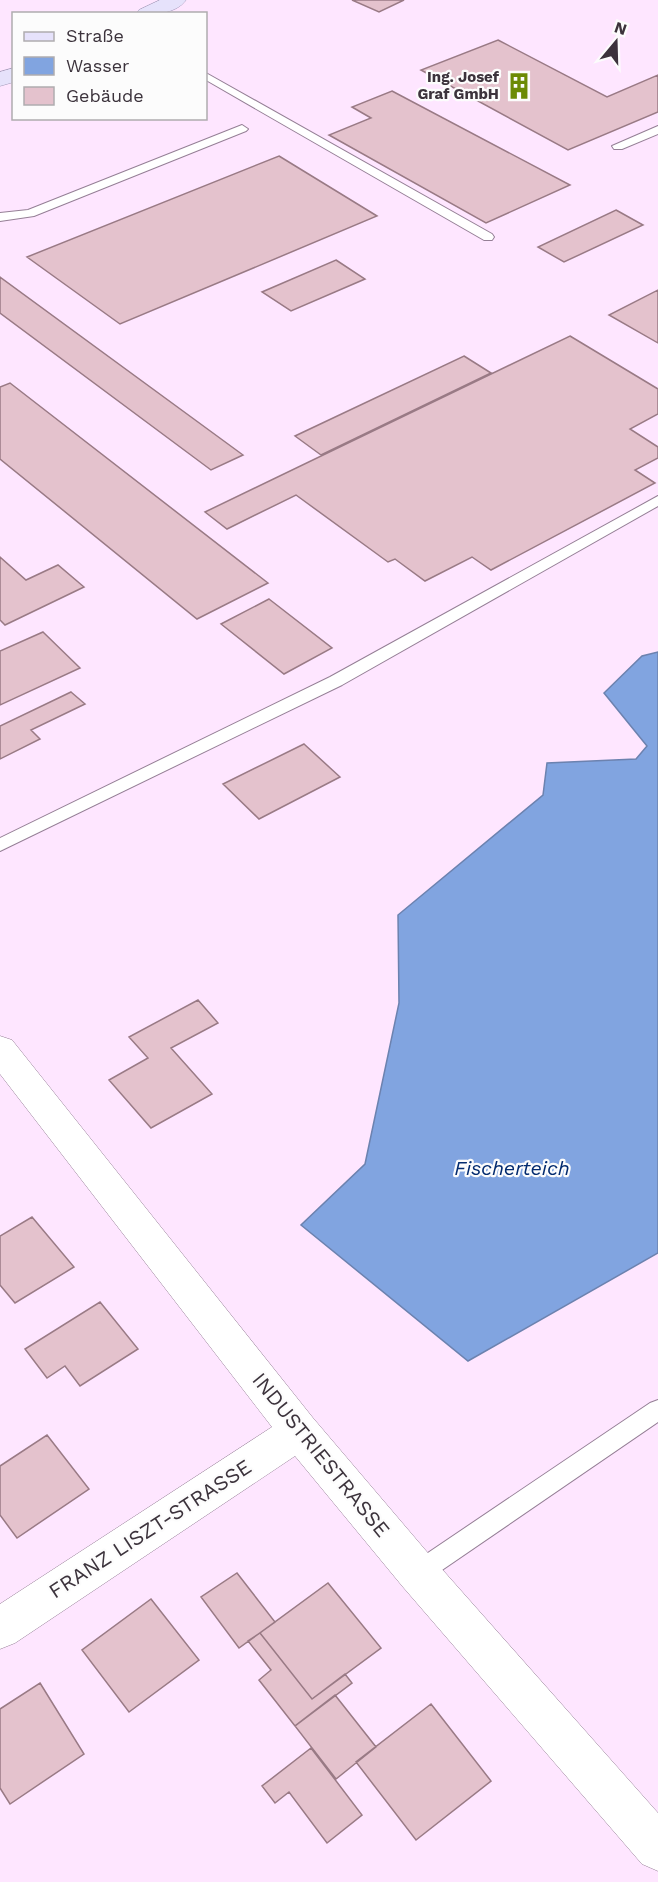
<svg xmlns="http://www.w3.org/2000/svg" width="658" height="1882" font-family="'Work Sans',sans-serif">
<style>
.water{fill:#81a4e0;stroke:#6c82af;stroke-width:1.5}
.building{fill:#e4c2cd;stroke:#997a85;stroke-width:1.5}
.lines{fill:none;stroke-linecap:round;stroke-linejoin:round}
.lane-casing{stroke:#957f96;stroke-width:2}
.street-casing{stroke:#957f96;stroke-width:1}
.primary-casing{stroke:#a098b7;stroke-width:1}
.lane{fill:#fff;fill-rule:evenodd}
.street{fill:#fff;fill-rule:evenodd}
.primary{fill:#e6e2fb;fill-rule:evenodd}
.labels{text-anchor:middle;stroke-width:4.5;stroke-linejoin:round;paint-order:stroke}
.far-poi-label{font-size:15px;font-weight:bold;fill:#3c333c;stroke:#fcfcfc;text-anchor:end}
.water-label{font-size:20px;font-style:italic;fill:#032b6f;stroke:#fcfcfc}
.near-street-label{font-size:21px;fill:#3c333c;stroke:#fcfcfc}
</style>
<rect width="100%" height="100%" fill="#fee6ff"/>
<!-- water -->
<path class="water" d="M 658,652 L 658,1253 L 468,1361 L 301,1225 L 365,1164 L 399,1003 L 398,915 L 543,795 L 547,763 L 636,759 L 647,746 L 604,693 L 642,656 Z"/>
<!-- building -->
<path class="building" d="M 352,0 L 404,0 L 379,12 Z
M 498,40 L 607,97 L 658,75 L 658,112 L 568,150 L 421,70 Z
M 392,91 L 570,185 L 486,223 L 329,135 L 371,118 L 352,107 Z
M 279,156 L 377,216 L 120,324 L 27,257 Z
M 616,210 L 643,225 L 564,262 L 538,247 Z
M 336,260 L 365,279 L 291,311 L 262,292 Z
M 0,277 L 243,455 L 211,470 L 0,313 Z
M 658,290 L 658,343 L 609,315 Z
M 570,336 L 658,389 L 658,414 L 630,429 L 658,447 L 658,458 L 635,470 L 655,483 L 491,570 L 472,557 L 425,581 L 395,559 L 388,562 L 296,495 L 227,529 L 205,512 Z
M 464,356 L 491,373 L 321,455 L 295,436 Z
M 10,383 L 268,583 L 197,619 L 0,459 L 0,387 Z
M 0,557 L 26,580 L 58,565 L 84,587 L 5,625 L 0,620 Z
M 269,599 L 332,648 L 284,674 L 221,624 Z
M 43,632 L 80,668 L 0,705 L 0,651 Z
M 71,692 L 85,704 L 31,730 L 40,739 L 0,759 L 0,726 Z
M 304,744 L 340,777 L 259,819 L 223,784 Z
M 198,1000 L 218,1023 L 171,1048 L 212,1094 L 151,1128 L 109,1080 L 148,1058 L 129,1037 Z
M 32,1217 L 74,1267 L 15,1303 L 0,1285 L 0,1236 Z
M 100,1302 L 138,1349 L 80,1386 L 65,1366 L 47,1378 L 25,1349 Z
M 47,1435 L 89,1489 L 17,1538 L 0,1515 L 0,1466 Z
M 237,1573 L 275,1622 L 239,1648 L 201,1597 Z
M 328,1583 L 381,1648 L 312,1699 L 260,1633 Z
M 151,1599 L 199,1660 L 129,1712 L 82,1650 Z
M 260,1633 L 312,1699 L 345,1674 L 352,1683 L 295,1726 L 259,1680 L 271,1670 L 248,1641 Z
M 40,1683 L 84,1754 L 10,1804 L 0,1788 L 0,1709 Z
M 335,1695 L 376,1747 L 336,1779 L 295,1726 Z
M 431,1704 L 491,1781 L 416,1840 L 356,1762 Z
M 311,1748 L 362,1815 L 327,1843 L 289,1792 L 275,1803 L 262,1786 Z"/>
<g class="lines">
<defs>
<path id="lane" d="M 206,73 L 492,234 L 494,237 L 492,240 L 484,240 L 206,80 Z
M 242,125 L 248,129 L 246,131 L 34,216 L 0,221 L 0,213 L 28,210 Z
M 658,126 L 658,134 L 622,149 L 614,149 L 612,146 Z
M 658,496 L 658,506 L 342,685 L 0,851 L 0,838 L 330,677 Z
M 658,1400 L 658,1422 L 426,1581 L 418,1584 L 410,1581 L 407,1573 L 410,1565 L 650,1403 Z"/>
<path id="street" d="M 0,1036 L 12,1040 L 313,1418 L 433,1559 L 658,1813 L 658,1871 L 642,1864 L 403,1587 L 295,1456 L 15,1643 L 0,1649 L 0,1604 L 272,1427 L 0,1074 Z"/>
<path id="primary" d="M 160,0 L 186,0 C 175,15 153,14 136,14 L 139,10 Z
M 14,68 L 14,82 L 0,86 L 0,72 Z"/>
</defs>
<!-- lane casing -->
<use href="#lane" class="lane-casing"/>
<!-- street casing -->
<use href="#street" class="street-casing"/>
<!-- primary casing -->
<use href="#primary" class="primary-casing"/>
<!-- lane -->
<use href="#lane" class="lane"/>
<!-- street -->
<use href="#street" class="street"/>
<!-- primary -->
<use href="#primary" class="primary"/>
</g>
<!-- icons -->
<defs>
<symbol id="building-bare" viewBox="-9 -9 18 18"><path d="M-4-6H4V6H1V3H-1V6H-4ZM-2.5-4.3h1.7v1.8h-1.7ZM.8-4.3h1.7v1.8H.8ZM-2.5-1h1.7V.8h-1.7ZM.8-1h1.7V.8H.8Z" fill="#6c8a05" stroke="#fcfcfc" stroke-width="2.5" paint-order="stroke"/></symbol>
</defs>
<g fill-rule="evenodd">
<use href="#building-bare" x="500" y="67" width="38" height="38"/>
</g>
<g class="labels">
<!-- far-poi labels -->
<g class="far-poi-label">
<text x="499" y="82">Ing. Josef<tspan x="499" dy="17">Graf GmbH</tspan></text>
</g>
<!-- water labels -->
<g class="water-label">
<text x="512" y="1175">Fischerteich</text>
</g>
<!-- near-street labels -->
<g class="near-street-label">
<text transform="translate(321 1455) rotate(51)" y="7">INDUSTRIESTRASSE</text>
<text transform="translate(150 1529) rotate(-33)" y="7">FRANZ LISZT-STRASSE</text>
</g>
</g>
<!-- legend -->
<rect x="12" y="12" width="195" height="108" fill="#fcfcfc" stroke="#afacaf" stroke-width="1.5"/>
<rect x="24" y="32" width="30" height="9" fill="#e6e2fb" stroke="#afacaf" stroke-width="1.5"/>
<text x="66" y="42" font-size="18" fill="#3c333c">Straße</text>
<rect x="24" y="57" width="30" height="18" fill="#81a4e0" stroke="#afacaf" stroke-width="1.5"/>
<text x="66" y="72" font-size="18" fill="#3c333c">Wasser</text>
<rect x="24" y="87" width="30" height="18" fill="#e4c2cd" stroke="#afacaf" stroke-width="1.5"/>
<text x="66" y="102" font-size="18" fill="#3c333c">Gebäude</text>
<!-- north arrow -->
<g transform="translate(616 42) rotate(19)" stroke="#fcfcfc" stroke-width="4.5" paint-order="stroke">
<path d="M0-4.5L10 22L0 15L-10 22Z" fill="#3c333c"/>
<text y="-9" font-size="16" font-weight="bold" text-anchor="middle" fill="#3c333c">N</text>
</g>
</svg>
